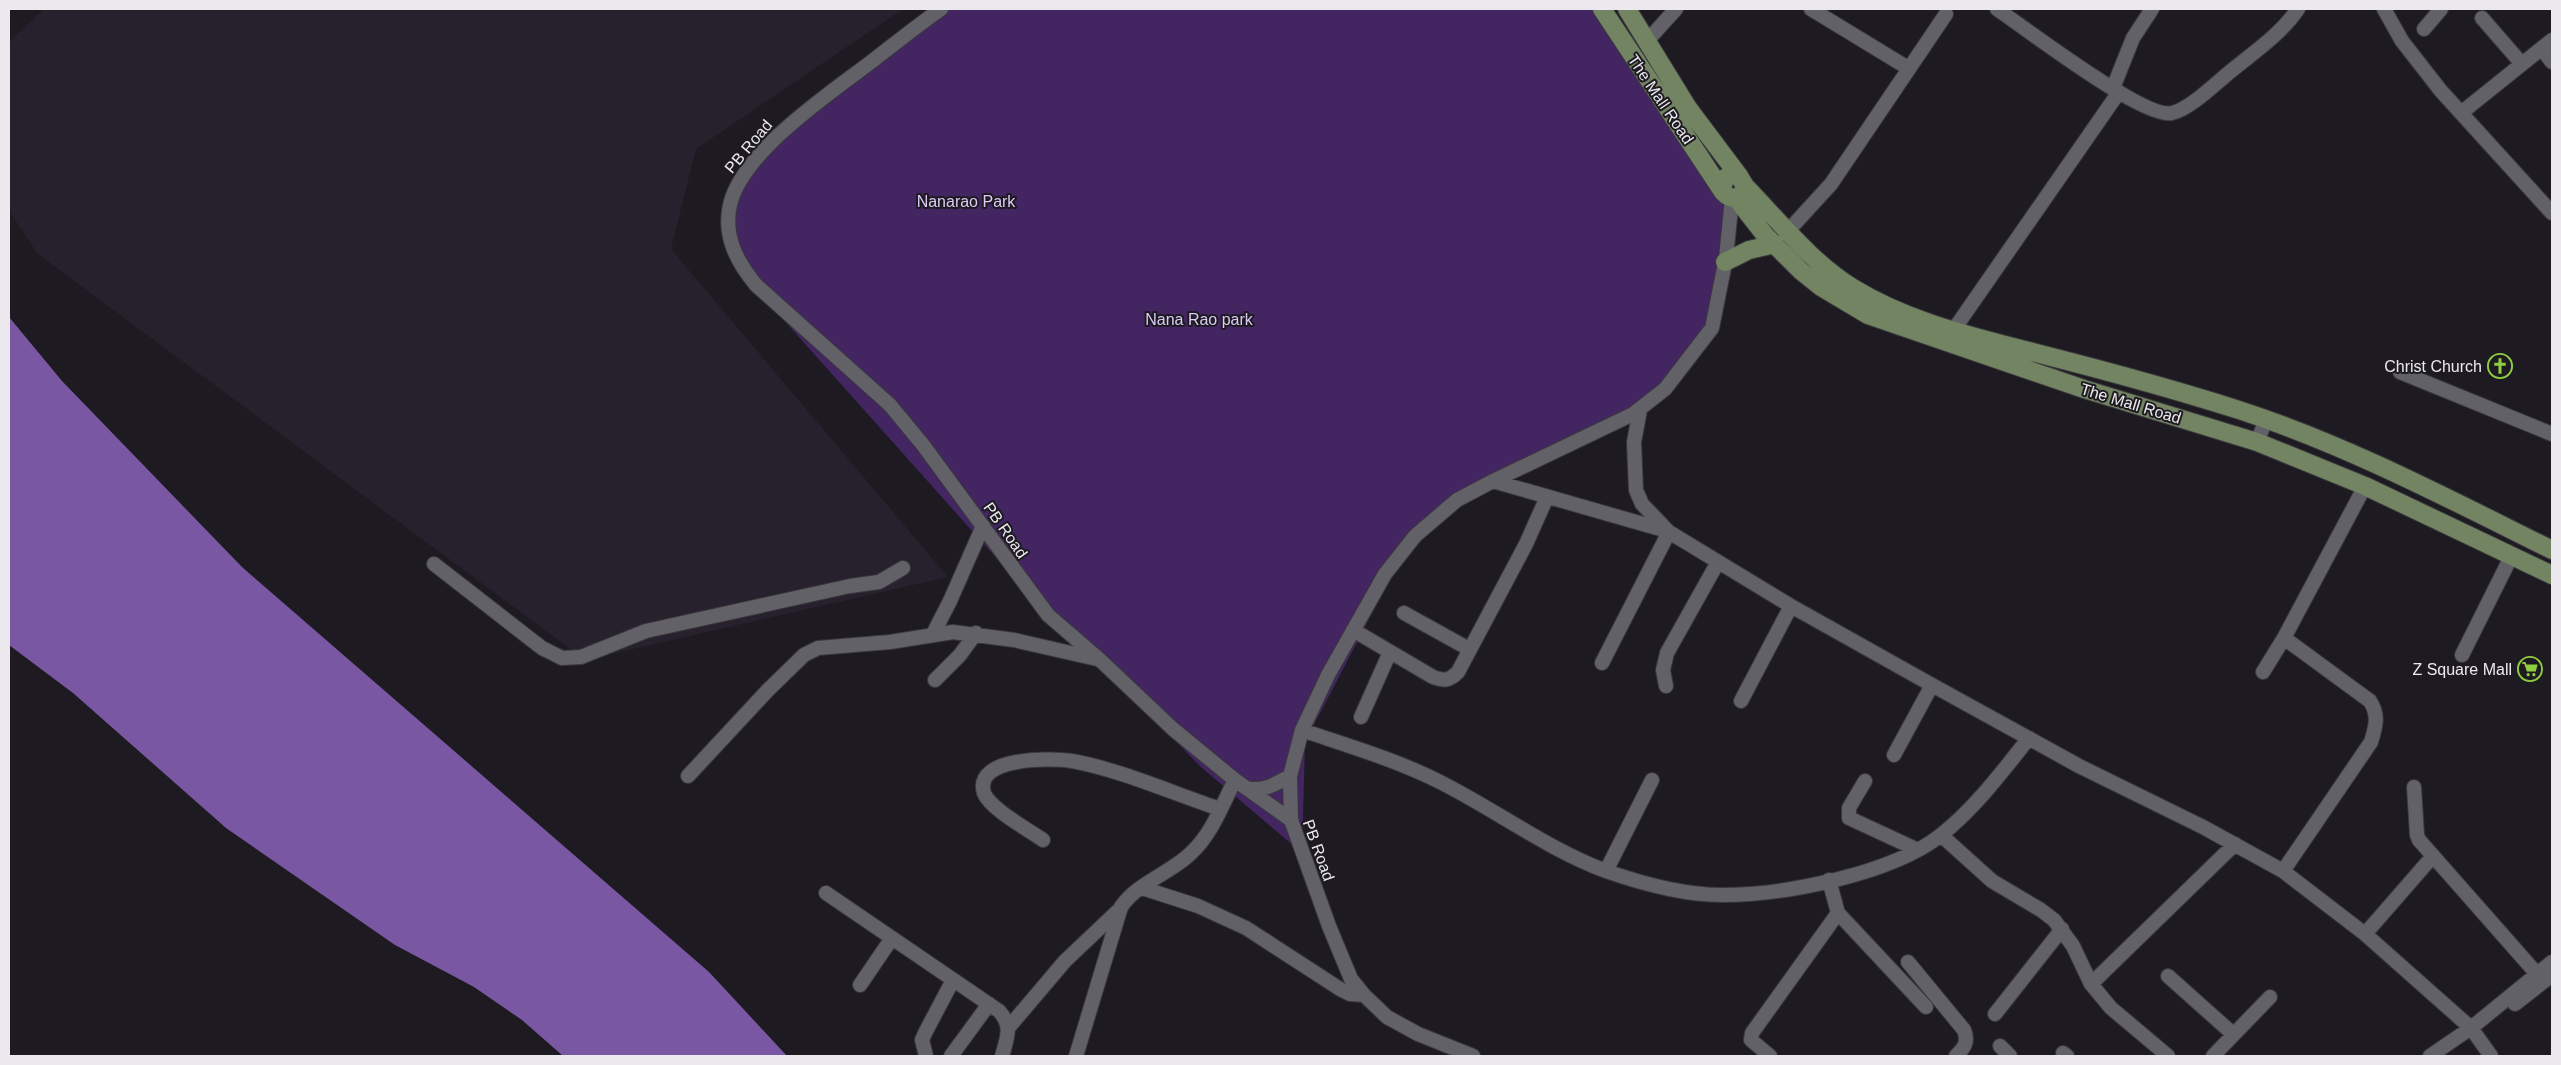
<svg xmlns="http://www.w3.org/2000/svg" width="2561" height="1065" font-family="Arial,sans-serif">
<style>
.built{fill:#26212c}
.green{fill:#432562}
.water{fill:#7a57a2}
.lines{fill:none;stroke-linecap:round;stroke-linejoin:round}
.minor-casing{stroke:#39383c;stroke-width:16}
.major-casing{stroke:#39383c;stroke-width:20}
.minor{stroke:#636168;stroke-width:14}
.major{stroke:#738462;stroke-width:18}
.labels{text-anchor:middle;stroke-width:4;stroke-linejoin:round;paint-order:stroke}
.street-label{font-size:16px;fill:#ebe9ed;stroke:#1d1b21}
.park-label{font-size:16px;fill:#dccaf4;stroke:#1d1b21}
.poi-label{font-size:16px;fill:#ebe9ed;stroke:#1d1b21;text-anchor:end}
</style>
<rect width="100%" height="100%" fill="#1d1b21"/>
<!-- built -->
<path class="built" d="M 44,9 L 903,9 L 696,149 L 671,249 L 948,577 L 585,660 L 38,254 L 9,211 L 9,42 Z"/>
<!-- green -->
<path class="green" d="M 942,9 L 1610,9 L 1726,198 L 1724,263 L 1703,340 L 1659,393 L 1455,501 L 1402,556 L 1305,742 L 1302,853 L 1201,767 L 1016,580 L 738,269 L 728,195 L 812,101 Z"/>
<!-- water -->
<path class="water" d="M 9,317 L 62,381 L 242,567 L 709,972 L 787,1056 L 563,1056 L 522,1020 L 474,987 L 395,945 L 226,828 L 73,693 L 9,645 Z"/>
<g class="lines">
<defs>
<path id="minor" d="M 941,9 C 918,25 897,42 875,59 C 832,92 742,151 730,205 C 723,236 737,262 756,285 L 890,405 L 923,445 L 1048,615 L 1099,659 L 1173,729 L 1235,780 L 1291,820 L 1329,926 L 1351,979 L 1364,995 L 1387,1017 L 1418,1034 L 1473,1056
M 1811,9 L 1908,68
M 1997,9 C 2025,28 2145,120 2172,113 C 2190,109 2216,83 2231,71 C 2254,52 2281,34 2298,9
M 2384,9 L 2402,41 L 2441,91 L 2552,213
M 2482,18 L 2522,64
M 2424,29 L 2441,9
M 1647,41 L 1676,9
M 2542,49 L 2552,62
M 2113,88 L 2133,38 L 2152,9
M 2461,113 L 2552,40
M 1788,231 L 1831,184 L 1946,14
M 1948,338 L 2119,92
M 2400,372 L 2552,434
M 1640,410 L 1634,442 L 1636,490 L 1642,504 L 1669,532 L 1791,606 L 1932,685 L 2079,766 L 2203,827 L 2283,871 L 2365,934 L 2471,1028 L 2491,1056
M 2257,442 L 2266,420
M 1493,481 L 1664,530
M 434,564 L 542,648 L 562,658 L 581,657 L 646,631 L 850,586 L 879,582 L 903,568
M 1404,613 L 1469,649
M 1353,630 L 1433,677 C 1444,681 1449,681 1458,672 L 1526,544 L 1547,497
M 933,634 L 950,601 L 983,526
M 2462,655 L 2512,555
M 1602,663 L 1669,532
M 2263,672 L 2284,638 L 2365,486
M 935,680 L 960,655 L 976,633
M 1666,686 L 1663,670 L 1667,653 L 1718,562
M 1741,701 L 1791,606
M 1361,717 L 1390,652
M 1302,730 C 1348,746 1397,760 1440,782 C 1496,810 1547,849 1606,871 C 1643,884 1683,895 1722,895 C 1784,895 1892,874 1941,835 C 1975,808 2002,772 2029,738
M 1894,755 L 1932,685
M 688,776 L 768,690 L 804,655 L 818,648 L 890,642 L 953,632 L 1014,640 L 1097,659
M 1865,781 L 1849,808 L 1849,818 L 1918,850
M 2414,787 L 2417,835 L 2419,840 L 2537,974
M 1246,788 C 1263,792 1276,784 1290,776
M 1291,820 L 1290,776 L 1302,730 L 1328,675 L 1385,574 L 1415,536 L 1457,500 L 1493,481 L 1633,414 L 1665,389 L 1712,328 L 1726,258 L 1732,198
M 1941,835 L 1992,881 L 2041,910 L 2054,920 L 2073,946 L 2091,984
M 1043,840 C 1029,830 990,809 984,793 C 973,756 1053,758 1072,761 C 1118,769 1175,794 1220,809
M 1606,871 L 1652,780
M 2283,871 L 2371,742 C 2376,726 2379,715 2370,701 L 2284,638
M 1142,888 L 1198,906 L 1246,928 L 1340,989 L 1350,994 L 1364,995
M 826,893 L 999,1011 C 1013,1026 1007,1038 1002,1056
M 1838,913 L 1926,1007
M 2365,934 L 2433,856
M 1908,962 L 1964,1030 C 1969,1042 1964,1048 1956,1056
M 2168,976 L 2233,1034
M 860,985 L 892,938
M 2515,1004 L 2552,975
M 1995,1014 L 2062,929
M 1009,1027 L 1065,961 L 1121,908
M 2000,1046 L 2010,1056
M 2063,1053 L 2067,1056
M 926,1056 L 922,1040 L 925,1033 L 953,980
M 951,1056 L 989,1004
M 1076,1056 L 1121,907 C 1137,883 1171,873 1191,853 C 1212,834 1222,805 1235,780
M 1770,1056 L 1751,1040 L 1752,1033 L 1838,913 L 1829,880
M 2168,1056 L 2111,1008 L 2091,984 L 2235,844
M 2213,1056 L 2270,997
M 2430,1056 L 2471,1028 L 2552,962"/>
<path id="major" d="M 1602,9 L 1723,192 C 1731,201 1743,199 1745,186 L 1739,176 L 1732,175 L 1725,178 L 1722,189
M 1627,9 L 1688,108 L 1739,176
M 1745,186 C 1779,221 1812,263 1853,288 C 1910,323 1976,337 2040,354 C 2107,371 2173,389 2239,410 C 2347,445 2451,500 2552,550
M 1736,198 L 1765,235 L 1801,271 L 1821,287 L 1868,315 L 2084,389 L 2257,442 L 2365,486 L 2552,575
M 1725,262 L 1749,250 L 1775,244"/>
</defs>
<!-- minor casing -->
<use href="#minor" class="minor-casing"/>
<!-- major casing -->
<use href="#major" class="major-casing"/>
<!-- minor -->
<use href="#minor" class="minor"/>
<!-- major -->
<use href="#major" class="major"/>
</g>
<!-- icons -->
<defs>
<symbol id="church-ring" viewBox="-11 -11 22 22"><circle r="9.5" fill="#1d1b21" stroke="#90cd41" stroke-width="1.5"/><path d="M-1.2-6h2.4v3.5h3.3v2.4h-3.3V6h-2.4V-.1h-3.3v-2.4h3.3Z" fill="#90cd41"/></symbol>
<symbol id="supermarket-ring" viewBox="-11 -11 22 22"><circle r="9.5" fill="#1d1b21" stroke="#90cd41" stroke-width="1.5"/><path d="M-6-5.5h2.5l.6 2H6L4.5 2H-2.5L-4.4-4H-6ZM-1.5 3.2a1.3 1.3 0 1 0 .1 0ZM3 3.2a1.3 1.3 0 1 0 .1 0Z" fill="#90cd41"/></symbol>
</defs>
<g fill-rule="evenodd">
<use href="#church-ring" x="2486" y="352" width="28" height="28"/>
<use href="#supermarket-ring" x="2516" y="655" width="28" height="28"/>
</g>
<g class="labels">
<!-- street labels -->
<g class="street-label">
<text transform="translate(1661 99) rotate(56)" y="6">The Mall Road</text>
<text transform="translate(748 146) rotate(-50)" y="6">PB Road</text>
<text transform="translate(2131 403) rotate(17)" y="6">The Mall Road</text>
<text transform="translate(1006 530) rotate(55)" y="6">PB Road</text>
<text transform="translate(1319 850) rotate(70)" y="6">PB Road</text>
</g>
<!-- park labels -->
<g class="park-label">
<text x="966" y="207">Nanarao Park</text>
<text x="1199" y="325">Nana Rao park</text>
</g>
<!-- poi labels -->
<g class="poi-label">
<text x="2482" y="372">Christ Church</text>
<text x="2512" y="675">Z Square Mall</text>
</g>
</g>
<!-- border -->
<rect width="2561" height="1065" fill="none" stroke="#ebe9ed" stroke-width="20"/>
</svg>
